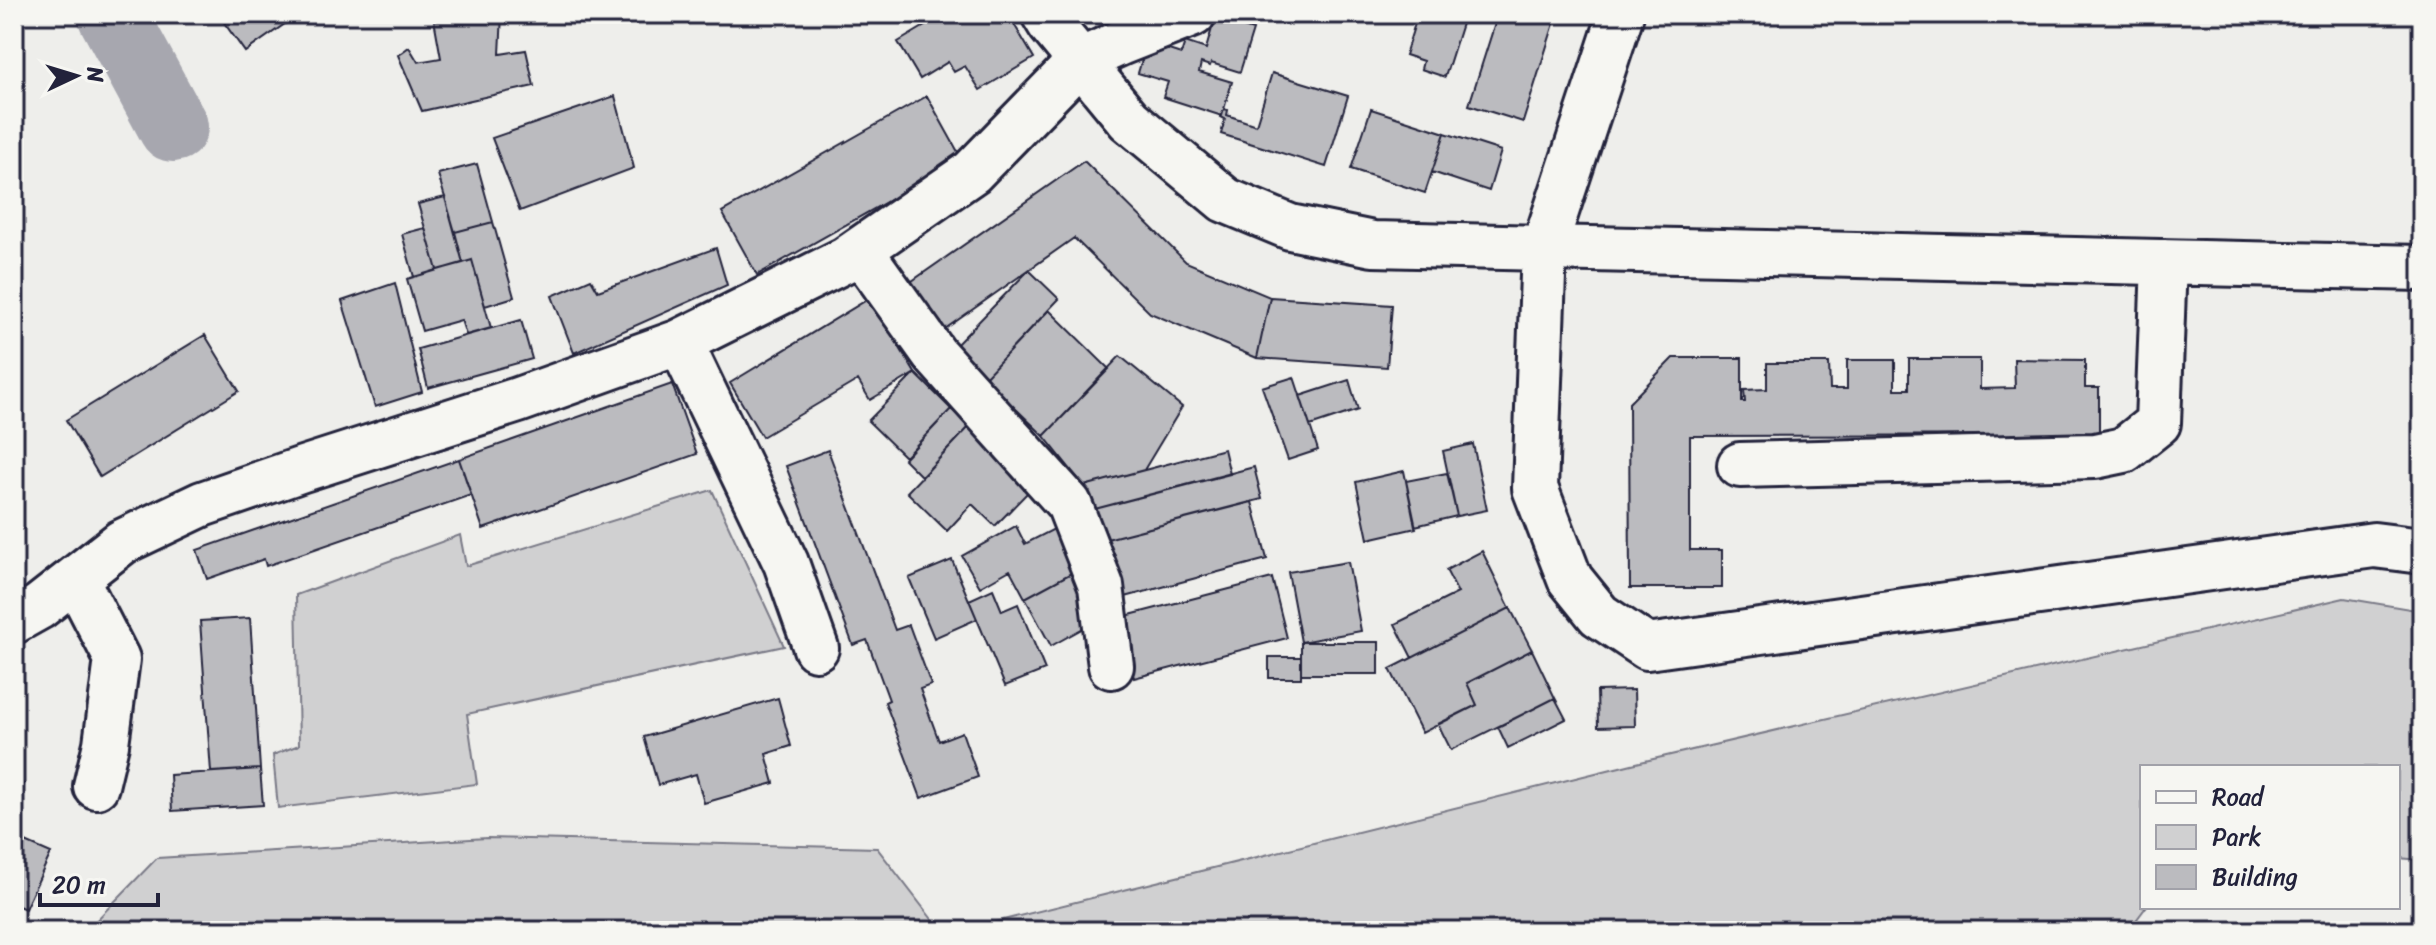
<svg xmlns="http://www.w3.org/2000/svg" width="2436" height="945" font-family="Sriracha,sans-serif">
<style>
.green{fill:#d0d0d1;stroke:#797986;stroke-width:2}
.lines{fill:none;stroke-linecap:round;stroke-linejoin:round}
.river{stroke:#a7a7af;stroke-width:70}
.building{fill:#bbbbbf;stroke:#22223b;stroke-width:2}
.minor-casing{stroke:#22223b;stroke-width:50}
.minor{stroke:#f6f6f2;stroke-width:44}
</style>
<rect width="100%" height="100%" fill="#eeeeeb"/>
<filter id="ink" filterUnits="userSpaceOnUse"><feTurbulence type="fractalNoise" baseFrequency=".0125" numOctaves="2"/><feDisplacementMap in="SourceGraphic" scale="16" xChannelSelector="R" yChannelSelector="G"/><feConvolveMatrix kernelMatrix="1 2 1 2 8 2 1 2 1" color-interpolation-filters="sRGB"/></filter>
<g filter="url(#ink)">
<!-- green -->
<path class="green" d="M 712,490 L 784,646 L 467,714 L 477,784 L 278,808 L 273,755 L 299,745 L 296,595 L 460,535 L 466,566 Z
M 2344,598 L 2422,611 L 2422,860 L 2398,858 L 2398,767 L 2142,767 L 2142,907 L 2146,907 L 2128,931 L 959,931 L 1632,764 Z
M 487,838 L 877,848 L 941,931 L 86,931 L 157,858 Z"/>
<g class="lines">
<!-- river -->
<path class="river" d="M 112,14 L 173,127"/>
</g>
<!-- building -->
<path class="building" d="M 218,14 L 299,14 L 245,52 Z
M 433,14 L 502,14 L 500,54 L 526,50 L 534,86 L 422,111 L 398,55 L 409,47 L 418,62 L 441,58 Z
M 945,14 L 1008,14 L 1034,58 L 980,90 L 965,66 L 954,72 L 948,62 L 920,79 L 898,42 Z
M 1418,14 L 1465,14 L 1445,77 L 1421,69 L 1423,61 L 1405,55 Z
M 1498,14 L 1557,14 L 1523,122 L 1469,105 Z
M 1215,18 L 1253,30 L 1240,72 L 1211,63 L 1210,66 L 1201,63 L 1199,72 L 1232,82 L 1222,116 L 1163,97 L 1168,82 L 1138,73 L 1147,43 L 1181,54 L 1185,42 L 1206,49 Z
M 1272,73 L 1348,96 L 1326,167 L 1221,134 L 1225,119 L 1221,117 L 1224,109 L 1228,110 L 1227,115 L 1256,125 Z
M 615,96 L 634,168 L 520,211 L 492,138 Z
M 927,96 L 962,159 L 757,275 L 722,212 Z
M 1371,109 L 1445,133 L 1425,193 L 1351,169 Z
M 1445,133 L 1501,151 L 1489,191 L 1432,172 Z
M 1084,161 L 1186,262 L 1270,297 L 1257,358 L 1150,313 L 1074,238 L 935,336 L 902,288 Z
M 477,164 L 493,222 L 455,232 L 438,174 Z
M 445,197 L 463,263 L 437,270 L 418,204 Z
M 493,222 L 514,297 L 485,306 L 472,260 L 463,263 L 455,232 Z
M 425,228 L 437,270 L 414,277 L 402,234 Z
M 716,248 L 727,285 L 574,353 L 552,296 L 591,279 L 598,291 Z
M 472,260 L 491,328 L 466,335 L 461,320 L 422,331 L 407,279 Z
M 1029,270 L 1059,299 L 984,378 L 953,348 Z
M 395,283 L 422,392 L 375,407 L 342,301 Z
M 1270,297 L 1392,305 L 1387,367 L 1257,358 Z
M 870,298 L 915,373 L 870,400 L 858,380 L 762,437 L 730,383 Z
M 1049,310 L 1109,369 L 1044,436 L 984,378 Z
M 521,320 L 532,359 L 428,388 L 418,349 Z
M 205,335 L 239,391 L 100,477 L 66,420 Z
M 1120,356 L 1182,407 L 1144,470 L 1084,486 L 1044,436 Z
M 1673,358 L 1742,358 L 1742,402 L 1745,402 L 1744,390 L 1767,389 L 1767,363 L 1829,363 L 1830,389 L 1847,389 L 1847,360 L 1895,360 L 1895,389 L 1909,389 L 1909,359 L 1980,359 L 1980,389 L 2015,388 L 2014,359 L 2085,360 L 2085,388 L 2099,388 L 2099,435 L 1690,436 L 1690,550 L 1722,550 L 1722,588 L 1630,588 L 1629,403 Z
M 915,373 L 951,409 L 905,457 L 868,421 Z
M 1294,377 L 1318,450 L 1288,460 L 1262,387 Z
M 1349,380 L 1358,410 L 1310,426 L 1300,396 Z
M 672,384 L 697,454 L 483,529 L 459,459 Z
M 951,409 L 970,426 L 922,477 L 904,459 Z
M 970,426 L 1033,487 L 995,526 L 972,504 L 947,531 L 907,492 Z
M 1473,444 L 1487,510 L 1457,516 L 1443,451 Z
M 1224,449 L 1230,474 L 1091,510 L 1084,486 Z
M 828,450 L 895,630 L 909,625 L 931,685 L 920,689 L 939,741 L 962,732 L 978,777 L 921,798 L 885,702 L 889,700 L 867,640 L 853,645 L 786,466 Z
M 459,459 L 471,495 L 266,566 L 264,559 L 207,579 L 197,550 Z
M 1254,467 L 1262,499 L 1099,541 L 1091,510 Z
M 1404,471 L 1416,528 L 1368,539 L 1356,482 Z
M 1447,473 L 1457,516 L 1415,526 L 1406,481 Z
M 1252,502 L 1267,559 L 1114,600 L 1099,541 Z
M 1016,526 L 1025,544 L 1054,529 L 1077,570 L 1025,598 L 1010,570 L 980,587 L 962,556 Z
M 1482,551 L 1510,608 L 1412,658 L 1395,624 L 1458,593 L 1446,570 Z
M 952,560 L 977,619 L 934,638 L 909,578 Z
M 1348,562 L 1361,631 L 1301,642 L 1288,572 Z
M 1077,570 L 1103,617 L 1051,646 L 1025,598 Z
M 1272,578 L 1287,638 L 1134,678 L 1118,618 Z
M 993,589 L 1002,611 L 1018,604 L 1045,670 L 1005,686 L 969,600 Z
M 1510,608 L 1532,650 L 1467,683 L 1477,705 L 1422,733 L 1390,669 Z
M 250,618 L 260,769 L 211,772 L 200,621 Z
M 1301,642 L 1379,642 L 1379,674 L 1301,674 Z
M 1532,650 L 1555,698 L 1451,750 L 1438,724 L 1477,705 L 1467,683 Z
M 1269,657 L 1301,657 L 1301,678 L 1269,678 Z
M 1634,690 L 1635,726 L 1598,727 L 1597,691 Z
M 778,698 L 791,746 L 766,754 L 774,783 L 704,803 L 696,774 L 658,785 L 644,737 Z
M 1555,698 L 1566,719 L 1508,748 L 1498,727 Z
M 260,769 L 263,805 L 172,811 L 170,775 Z
M 14,780 L 24,784 L 14,812 Z
M 14,837 L 51,853 L 25,909 L 14,904 Z"/>
<g class="lines">
<defs>
<path id="minor" d="M 1044,14 L 1050,24 L 1129,120 L 1225,200 L 1290,227 L 1373,244 L 2422,268
M 1621,14 L 1544,248 L 1535,488 L 1570,579 L 1599,615 L 1647,647 L 2374,545 L 2422,551
M 860,250 L 935,355 L 1069,504 L 1101,586 L 1111,666
M 680,342 L 786,563 L 816,648
M 1740,465 L 2095,456 L 2124,450 L 2158,423 L 2164,262
M 76,579 L 117,659 L 106,744 L 96,786
M 14,621 L 39,607 L 122,542 L 202,504 L 303,469 L 518,400 L 680,342 L 845,260 L 972,172 L 1080,61 L 1122,42 L 1193,14"/>
</defs>
<!-- minor casing -->
<use href="#minor" class="minor-casing"/>
<!-- minor -->
<use href="#minor" class="minor"/>
</g>
</g>
<!-- margin -->
<rect width="2436" height="945" fill="none" stroke="#f6f6f2" stroke-width="48"/>
<rect x="24" y="24" width="2388" height="897" fill="none" stroke="#22223b" stroke-width="3" filter="url(#ink)"/>
<!-- legend -->
<rect x="2140" y="765" width="260" height="144" fill="#f6f6f2" stroke="#a1a1a9" stroke-width="2"/>
<rect x="2156" y="791" width="40" height="12" fill="#f6f6f2" stroke="#a1a1a9" stroke-width="2"/>
<text x="2212" y="805" font-size="24" fill="#22223b">Road</text>
<rect x="2156" y="825" width="40" height="24" fill="#d0d0d1" stroke="#a1a1a9" stroke-width="2"/>
<text x="2212" y="845" font-size="24" fill="#22223b">Park</text>
<rect x="2156" y="865" width="40" height="24" fill="#bbbbbf" stroke="#a1a1a9" stroke-width="2"/>
<text x="2212" y="885" font-size="24" fill="#22223b">Building</text>
<!-- north arrow -->
<g transform="translate(76 76) rotate(86)" stroke="#f6f6f2" stroke-width="6" paint-order="stroke">
<path d="M0-6L14 30L0 20L-14 30Z" fill="#22223b"/>
<text y="-12" font-size="22" font-weight="bold" text-anchor="middle" fill="#22223b">N</text>
</g>
<!-- scale -->
<path d="M40 893v12h118v-12" fill="none" stroke="#22223b" stroke-width="4"/>
<text x="52" y="893" font-size="24" fill="#22223b" stroke="#f6f6f2" stroke-width="6" paint-order="stroke">20 m</text>
</svg>
